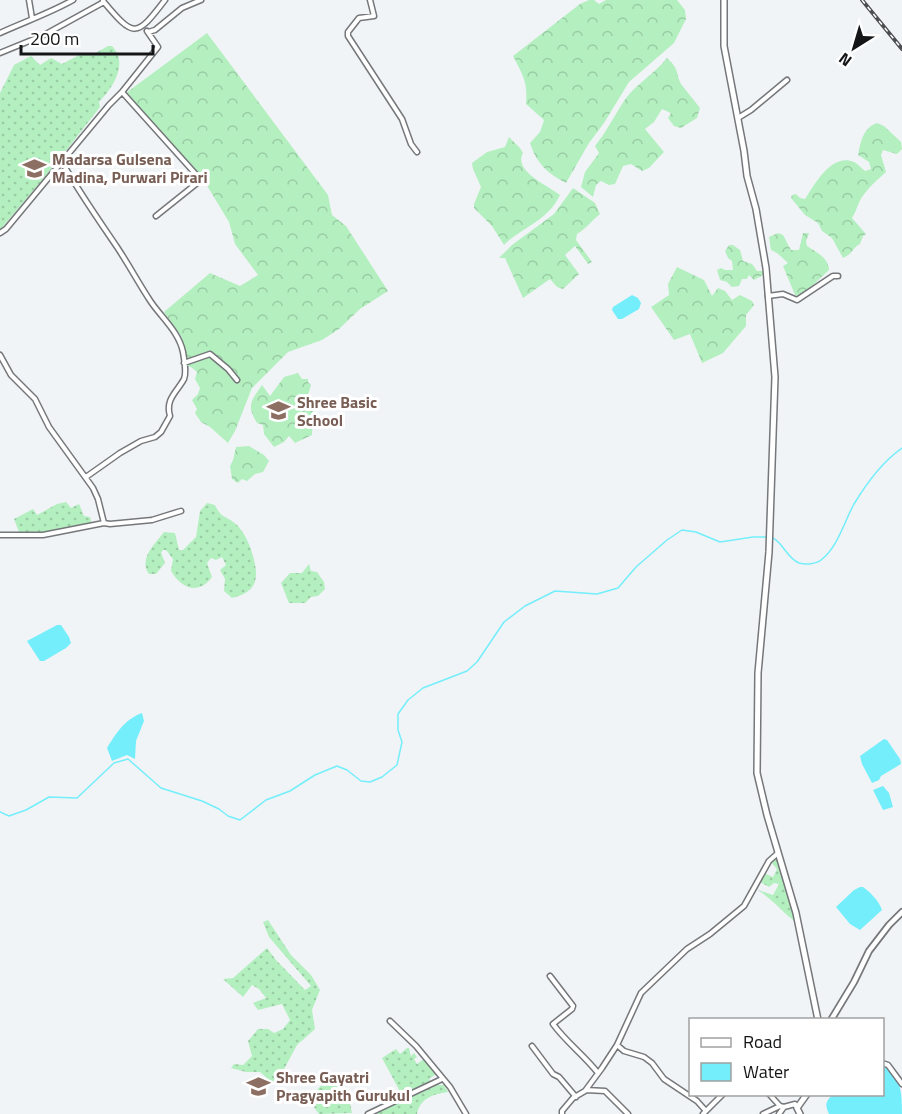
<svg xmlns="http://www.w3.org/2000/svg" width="902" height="1114" font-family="'Titillium Web',sans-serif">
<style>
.grass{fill:url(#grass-dots)}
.forest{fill:url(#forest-crowns)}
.water{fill:#73eefa}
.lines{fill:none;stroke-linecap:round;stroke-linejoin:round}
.stream{stroke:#73eefa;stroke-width:1.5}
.minor-casing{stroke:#75777a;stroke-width:7}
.tertiary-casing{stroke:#75777a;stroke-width:8}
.secondary-casing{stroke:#75777a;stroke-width:8}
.minor{stroke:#fff;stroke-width:4}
.tertiary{stroke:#fff;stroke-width:4.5}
.secondary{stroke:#fff;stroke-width:5}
.rail-casing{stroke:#4c4e4f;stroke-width:4}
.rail{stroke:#fff;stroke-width:1.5;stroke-dasharray:4.5;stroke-linecap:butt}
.labels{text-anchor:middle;stroke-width:6;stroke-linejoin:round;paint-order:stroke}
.education-label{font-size:16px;font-weight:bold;fill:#785e54;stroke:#fff;text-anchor:start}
</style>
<defs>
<pattern id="grass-dots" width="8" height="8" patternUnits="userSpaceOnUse" patternTransform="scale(1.5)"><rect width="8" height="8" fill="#b4efc0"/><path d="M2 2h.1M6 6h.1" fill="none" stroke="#9acca4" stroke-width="1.8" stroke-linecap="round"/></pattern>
<pattern id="forest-crowns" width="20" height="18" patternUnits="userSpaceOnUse" patternTransform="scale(1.5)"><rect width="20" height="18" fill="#b4efc0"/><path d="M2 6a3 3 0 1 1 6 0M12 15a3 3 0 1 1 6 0" fill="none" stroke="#9acca4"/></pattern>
</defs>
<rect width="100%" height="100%" fill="#f1f4f7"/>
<!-- grass -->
<path class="grass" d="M 108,46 L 112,46 C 129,64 113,87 99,102 L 100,107 L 54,166 L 0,230 L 0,93 L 14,65 L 31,56 L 40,65 L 51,58 L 62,64 L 79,55 L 92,55 Z
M 66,502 L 71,508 L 79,504 L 84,516 L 90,517 L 92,524 L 47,532 L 19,532 L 14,519 L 33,509 L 37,515 L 57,504 Z
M 207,503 L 215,505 C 221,519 228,516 238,526 C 245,534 250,545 253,556 C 259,578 258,592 232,598 L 224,591 L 225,579 L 220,570 L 226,565 L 222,557 L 216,560 L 211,558 L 207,563 L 212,577 C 198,596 181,588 171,571 L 173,559 L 166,550 L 163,550 L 161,553 L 165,563 L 156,574 L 149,574 C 138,559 155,544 164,532 L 175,533 L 179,550 L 183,550 L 196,537 L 200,511 Z
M 309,564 L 311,571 L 317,572 L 324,582 L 325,589 L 318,596 L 311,597 L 305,603 L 289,603 L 281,583 L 290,573 L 302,573 Z
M 773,856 L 778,857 L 797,923 C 783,913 773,900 758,890 L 773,895 L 779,884 L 774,883 L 769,887 L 760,882 L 764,873 L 773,877 L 777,869 L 769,860 Z
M 268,920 L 291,955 L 311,975 L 320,990 L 312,1010 L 315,1029 L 297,1045 L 276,1084 L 270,1084 L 268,1079 L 260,1072 L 246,1072 L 231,1068 L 234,1064 L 243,1065 L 252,1056 L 248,1041 L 258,1029 L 268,1029 L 274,1033 L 283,1029 L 290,1020 L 282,1004 L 258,1010 L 253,1003 L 266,998 L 259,989 L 252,985 L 243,997 L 223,979 L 233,978 L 267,948 L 276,960 L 305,990 L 311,986 L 269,937 L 263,922 Z
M 407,1048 L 409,1048 L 411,1056 L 414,1053 L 417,1057 L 414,1059 L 417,1064 L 424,1059 L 436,1074 L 429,1079 L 432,1083 L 402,1095 L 382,1058 L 396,1049 L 400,1054 Z
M 328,1077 L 338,1077 L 347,1084 L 342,1093 L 350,1103 L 352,1113 L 319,1114 L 313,1106 L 313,1095 Z
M 438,1085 L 444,1085 L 448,1092 C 434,1094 420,1098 417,1114 L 372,1114 Z"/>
<!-- forest -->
<path class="forest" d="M 589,0 L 594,0 L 599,4 L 606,0 L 677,0 L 685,10 L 686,19 L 674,43 L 629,82 L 604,123 L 589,143 L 566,183 C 548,174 536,163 530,143 L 540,132 L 544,120 L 526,104 C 528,83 523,75 513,56 L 580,4 Z
M 207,33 L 328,195 L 332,215 L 346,226 L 388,291 L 360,309 L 339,329 L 322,340 L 288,352 L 252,388 L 235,431 L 228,443 L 210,427 L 201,422 L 195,413 L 197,409 L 192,400 L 198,394 L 200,388 L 195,379 L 197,372 L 191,367 L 186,366 L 181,336 L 164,312 L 210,273 L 240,286 L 258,275 L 235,244 L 229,222 L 203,179 L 126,93 Z
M 667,58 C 680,70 675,72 681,84 C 687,92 694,100 700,108 L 697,118 L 681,128 L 674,126 L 668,118 L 671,113 L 662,109 L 654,122 L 645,129 L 664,152 L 649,168 L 642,171 L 631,164 L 623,166 L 615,184 L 609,185 L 601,181 L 596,185 L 593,197 L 581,187 L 585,172 L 599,153 L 595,146 C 607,131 615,114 626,98 C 638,83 655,73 667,58 Z
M 877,123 L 884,126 L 901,142 L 902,149 L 897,154 L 883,150 L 881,155 L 886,172 C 877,180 869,187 862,197 C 858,203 857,210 852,218 L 866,234 L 863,236 L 860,244 C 853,247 853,254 843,258 L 832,238 L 822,231 L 818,223 L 805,215 L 791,198 L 792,195 L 796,194 L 800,198 L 805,199 C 814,185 832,152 854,162 C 857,163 861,168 865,171 L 871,169 L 869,162 L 858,155 C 861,141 863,128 877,123 Z
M 509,137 L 520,148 L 523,153 C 513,171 547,185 560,195 C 548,221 522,227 504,245 L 492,226 L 474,208 L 474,204 L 481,187 L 473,169 L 472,163 L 487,152 L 505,147 Z
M 573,188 L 595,203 L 600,214 C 592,220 586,229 577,234 L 576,240 L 592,262 L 588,264 L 575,246 L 565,255 L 579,274 L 563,289 L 557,287 L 550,279 L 523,298 L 505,258 L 499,258 L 512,245 L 554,214 Z
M 778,233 L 783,235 L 791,250 L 799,250 L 803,233 L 809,233 L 806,241 L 807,246 C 816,252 829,258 829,270 L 800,297 L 795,295 L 783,266 L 788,263 L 777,253 L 771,250 L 769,237 Z
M 729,245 L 733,245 L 740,250 L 743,261 L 752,264 L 757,271 L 763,271 L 763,275 L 754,280 L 749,275 L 747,279 L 742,279 L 739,286 L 732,287 L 727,282 L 720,280 L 717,270 L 721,268 L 725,270 L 733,270 L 732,261 L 728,258 L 725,251 Z
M 677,267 L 704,280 L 712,296 L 718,288 L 725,291 L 732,300 L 740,295 L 752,301 L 754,305 L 746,315 L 746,326 L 723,353 L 702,363 L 690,334 L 674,340 L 651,307 L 669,295 L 668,284 Z
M 298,373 L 302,379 L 308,379 L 308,382 L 311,385 L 307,398 C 318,408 312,421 312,435 L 295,443 L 289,436 L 284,442 L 274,447 L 264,434 L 263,425 L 257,423 C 246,405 251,401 262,385 L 270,396 L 284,377 Z
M 249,446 L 264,455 L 269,461 L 263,472 L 255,474 L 247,481 L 242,479 L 238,483 L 232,479 L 230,466 L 233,460 L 236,447 Z"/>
<!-- water -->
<path class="water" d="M 632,295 L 638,298 L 641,303 L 639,309 L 622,319 L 618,319 L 612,310 L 613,307 Z
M 57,625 L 61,625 L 69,637 L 71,643 L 66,648 L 44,661 L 40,661 L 27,641 Z
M 142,713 L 144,721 L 136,741 L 135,759 L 127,755 L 112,761 L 107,748 C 117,732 124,720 142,713 Z
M 884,739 L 887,740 L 900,759 L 901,764 L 881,776 L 879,780 L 872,783 L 862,764 L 860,756 Z
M 883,786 L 889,793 L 893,807 L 883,810 L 873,790 Z
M 860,887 L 863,887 C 871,893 879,901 882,910 L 860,930 L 850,924 L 836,907 L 854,890 Z
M 883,1066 C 902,1074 902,1096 902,1114 L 829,1114 C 825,1106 825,1101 833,1095 L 882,1094 Z"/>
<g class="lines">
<!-- stream -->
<path class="stream" d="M 773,538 C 783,543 787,558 799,563 C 806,565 816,564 821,560 C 838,547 844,522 854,504 C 866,484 882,462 902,448
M 0,812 L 9,816 L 26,810 L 49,797 L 77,798 L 114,763 L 128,759 L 161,788 L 202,801 L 219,809 L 228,816 L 240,820 L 266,800 L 290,791 L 315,775 L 337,766 L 347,770 L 361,781 L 370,782 L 382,777 L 397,765 L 402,742 L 398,730 L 398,714 L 408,700 L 423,688 L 467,671 L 477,662 L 504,622 L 525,606 L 555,591 L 597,594 L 618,588 L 636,567 L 667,540 L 682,530 L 696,532 L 720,542 L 753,537 L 768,537"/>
<defs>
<path id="minor" d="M 29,0 L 32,18
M 370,0 L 374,16 L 359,18 L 348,32 L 348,36 L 402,119 L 411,144 L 417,152
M 103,1 C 134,38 136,38 165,0
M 147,31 L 158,47 L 122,92 L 201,180 L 156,216
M 148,32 L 155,30 L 182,8 L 201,0
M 0,33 C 24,22 50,13 73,0
M 0,53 L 44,35 L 104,2
M 738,118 L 751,110 L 787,80
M 62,162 C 79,192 98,219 117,247 C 129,265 139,284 151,302 C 162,318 179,332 183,352 C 184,359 187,372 184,379 C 177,392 165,399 170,416 L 161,432 L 155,437 L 141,441 L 120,453 L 86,477
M 0,233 L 6,229 L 109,105 L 122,92
M 768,296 L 783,294 L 797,300 L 833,276 L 838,276
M 0,355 L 11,375 L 35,399 L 49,427 L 93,488 L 98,499 L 104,523 L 110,524 L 152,520 L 181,511
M 184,363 L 210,354 L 228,369 L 237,380
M 0,535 L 43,535 L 104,523
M 550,976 L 573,1006 L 572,1009 L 553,1024 C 566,1042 584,1055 598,1073
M 390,1021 L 416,1046 L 450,1087 L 466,1114
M 617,1045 L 624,1051 L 644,1057 L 652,1063 L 664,1079 L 697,1101 L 706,1111
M 532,1046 L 553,1074 L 559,1077 L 576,1097
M 882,1063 L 888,1065 L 902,1084
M 586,1090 L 605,1091 L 628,1114
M 769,1094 L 780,1106
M 368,1114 L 442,1079
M 562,1114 L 562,1111 L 573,1098 L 585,1091 L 602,1068 L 617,1045 L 641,993 L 687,949 L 710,934 L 744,906 L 769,861 L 778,853
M 703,1114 L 723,1094
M 763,1114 L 780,1106 L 784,1107
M 779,1114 L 784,1107 L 795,1104 L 797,1108"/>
<path id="tertiary" d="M 831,1020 L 854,982 L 869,951 L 889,925 L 902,912"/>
<path id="secondary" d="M 724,0 L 724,46 L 744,151 L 747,176 L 756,209 L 766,268 L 775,377 L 769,552 L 758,673 L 757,773 L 767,815 L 796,913 L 818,1020
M 800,1114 L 797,1108 L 807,1094"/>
</defs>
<!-- minor casing -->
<use href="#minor" class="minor-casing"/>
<!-- tertiary casing -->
<use href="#tertiary" class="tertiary-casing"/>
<!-- secondary casing -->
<use href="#secondary" class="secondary-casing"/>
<!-- minor -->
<use href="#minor" class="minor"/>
<!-- tertiary -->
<use href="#tertiary" class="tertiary"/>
<!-- secondary -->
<use href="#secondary" class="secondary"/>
<defs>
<path id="rail" d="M 862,0 L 902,49"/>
</defs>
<!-- rail casing -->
<use href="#rail" class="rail-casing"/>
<!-- rail -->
<use href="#rail" class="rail"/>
</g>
<!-- icons -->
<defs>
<symbol id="school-bare" viewBox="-9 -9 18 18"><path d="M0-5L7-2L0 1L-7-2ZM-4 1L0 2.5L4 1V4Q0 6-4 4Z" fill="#8d6e63" stroke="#fff" stroke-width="2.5" paint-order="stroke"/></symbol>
</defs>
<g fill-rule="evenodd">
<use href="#school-bare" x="18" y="152" width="33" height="33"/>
<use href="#school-bare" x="262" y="394" width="33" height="33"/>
<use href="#school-bare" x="242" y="1070" width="33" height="33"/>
</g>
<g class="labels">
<!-- education labels -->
<g class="education-label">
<text x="52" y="165">Madarsa Gulsena<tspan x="52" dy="18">Madina, Purwari Pirari</tspan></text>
<text x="297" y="408">Shree Basic<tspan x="297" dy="18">School</tspan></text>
<text x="276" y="1083">Shree Gayatri<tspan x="276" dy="18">Pragyapith Gurukul</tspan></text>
</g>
</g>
<!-- legend -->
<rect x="689" y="1018" width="195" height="78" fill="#ffffff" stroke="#a1a1a2" stroke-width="1.5"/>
<rect x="701" y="1038" width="30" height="9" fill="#ffffff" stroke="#a1a1a2" stroke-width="1.5"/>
<text x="743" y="1048" font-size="18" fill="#141516">Road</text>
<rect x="701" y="1063" width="30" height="18" fill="#73eefa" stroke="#a1a1a2" stroke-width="1.5"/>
<text x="743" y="1078" font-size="18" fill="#141516">Water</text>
<!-- north arrow -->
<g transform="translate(854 48) rotate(217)" stroke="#ffffff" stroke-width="4.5" paint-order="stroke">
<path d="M0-4.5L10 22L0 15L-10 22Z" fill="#141516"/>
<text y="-9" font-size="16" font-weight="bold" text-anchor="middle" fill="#141516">N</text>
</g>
<!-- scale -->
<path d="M21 45v9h132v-9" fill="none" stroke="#141516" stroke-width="3"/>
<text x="30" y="45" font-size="18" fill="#141516" stroke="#ffffff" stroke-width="4.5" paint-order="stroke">200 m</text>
</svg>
